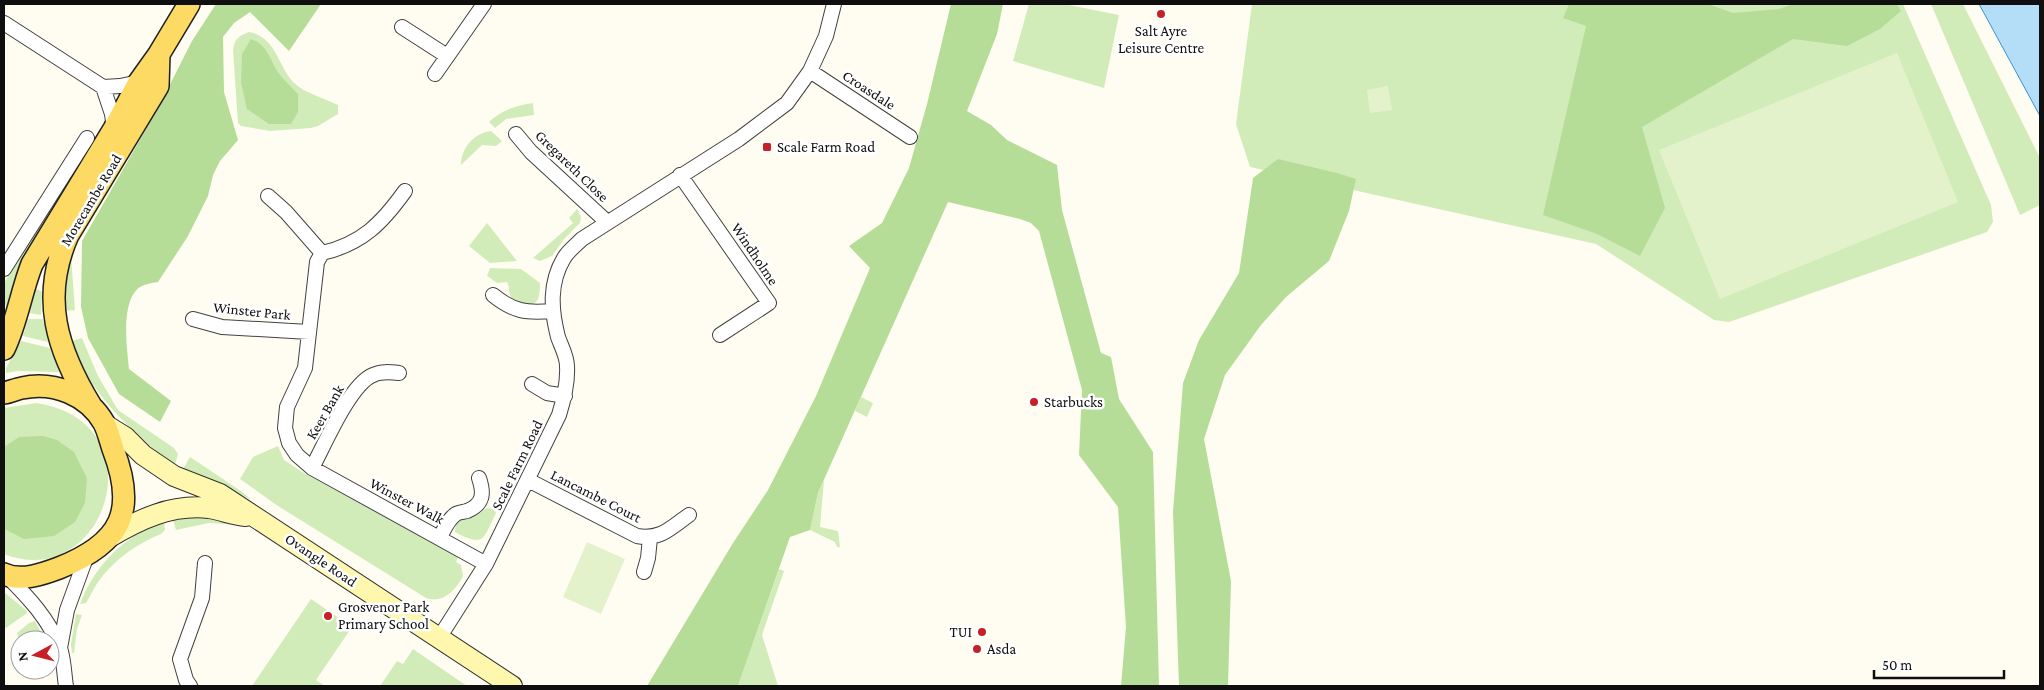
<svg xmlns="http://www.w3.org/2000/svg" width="2044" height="690" font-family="'Crimson Pro',serif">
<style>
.green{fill:#d2ecb9}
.forest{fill:#b6dd98}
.pitch{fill:#e4f2cb}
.water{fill:#b4def8;stroke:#3892d2}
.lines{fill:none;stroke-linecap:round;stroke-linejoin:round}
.street-casing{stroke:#424242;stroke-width:16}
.secondary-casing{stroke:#313131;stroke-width:22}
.primary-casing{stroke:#202020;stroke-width:24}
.street{stroke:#fff;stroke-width:14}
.secondary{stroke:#fff7ad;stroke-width:20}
.primary{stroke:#fdda64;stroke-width:21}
.poi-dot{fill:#c62126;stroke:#fff;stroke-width:2}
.labels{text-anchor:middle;stroke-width:5;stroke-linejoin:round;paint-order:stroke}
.poi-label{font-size:15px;fill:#0f0f0f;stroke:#fff;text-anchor:start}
.street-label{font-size:15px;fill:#0f0f0f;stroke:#fff}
</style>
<rect width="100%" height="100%" fill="#fffdf2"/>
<!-- green -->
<path class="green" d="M 1029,4 L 1064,4 L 1119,15 L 1104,88 L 1013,61 Z
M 1252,4 L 1903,4 L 1991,205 L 1993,222 L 1987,232 L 1729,322 L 1714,320 L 1596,244 L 1250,167 L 1236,124 Z
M 1931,4 L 1963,4 L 2040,158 L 2040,205 L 2020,215 Z
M 249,32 C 275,36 278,65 293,82 C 304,93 324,98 338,105 L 338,114 L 318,126 L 311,128 L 270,131 L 241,126 L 238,123 L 233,50 C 235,39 238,36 249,32 Z
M 533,103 L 534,115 L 506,119 L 495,128 L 489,122 C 500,111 517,105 533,103 Z
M 491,131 L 502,141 L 496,146 L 482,145 L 461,165 C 461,148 474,133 491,131 Z
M 92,145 L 93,145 L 9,308 L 4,304 L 4,283 Z
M 577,209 L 581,217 L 580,223 L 564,239 L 552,256 L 540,261 L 533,258 L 573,223 L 569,218 Z
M 487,223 L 517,261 L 490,263 L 469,246 Z
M 71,256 L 75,310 L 65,311 L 66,271 Z
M 490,268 L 521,269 L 540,283 C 540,288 540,294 538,299 C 533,309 516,306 511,297 C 508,292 510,287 507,282 L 497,283 L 487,276 Z
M 37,289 L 42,292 L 41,315 L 30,313 L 34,293 Z
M 28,319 L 43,319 L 48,342 L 23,336 Z
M 82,338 L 98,376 L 118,410 L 174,448 L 178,454 L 175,465 C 147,446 110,411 92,383 C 83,371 77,356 71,341 Z
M 21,341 L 50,348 L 59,372 L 18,371 L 6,373 L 6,368 Z
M 861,397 L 873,403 L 867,417 L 855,411 Z
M 36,403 C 161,421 106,594 4,554 L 4,408 Z
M 278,446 L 284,460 L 304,473 L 458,557 L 456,562 L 461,565 L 463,576 C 456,590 443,604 426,598 L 278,506 L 240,479 L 253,457 Z
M 190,457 L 241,491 L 252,500 L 183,469 Z
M 824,480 L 820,527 L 838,531 L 840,547 L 837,547 L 835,542 L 810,530 L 818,493 Z
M 486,508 L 494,509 L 496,513 C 483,539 485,548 455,532 L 456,523 C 468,516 473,521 486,508 Z
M 202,517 L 217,519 L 241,525 L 209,523 L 176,530 L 173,520 Z
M 164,523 L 165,530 L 161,534 C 136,544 114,560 98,582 C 93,589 90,597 86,603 L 80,604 C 94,567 124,534 164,523 Z
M 779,569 L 784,571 L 762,635 L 778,686 L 738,686 Z
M 4,592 L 27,611 L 27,613 L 6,628 L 4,627 Z
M 311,599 L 352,627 L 316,680 L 325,686 L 252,686 Z
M 76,614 L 82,615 L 77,629 L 74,653 L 72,653 L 71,644 Z
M 35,621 L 45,640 L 19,639 L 17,633 L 29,623 Z
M 413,649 L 467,686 L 380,686 L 397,661 L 403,664 Z"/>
<!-- forest -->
<path class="forest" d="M 216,4 L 321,4 L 289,51 L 250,12 L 234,23 L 223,37 L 224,92 L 238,140 L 220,161 L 213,175 L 208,196 L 188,236 L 158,282 C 152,283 145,284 140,287 C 120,301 127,348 129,369 L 171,401 L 160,422 L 119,394 L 88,338 L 81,307 L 82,241 L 157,110 L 192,41 Z
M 951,4 L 1003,4 L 997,34 L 967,111 L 991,125 L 1007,140 L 1057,165 L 1062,210 L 1101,353 L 1111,357 L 1119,399 L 1153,452 L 1159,686 L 1121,686 L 1126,627 L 1118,507 L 1079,455 L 1082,390 L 1039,231 L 1031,223 L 1020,219 L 948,202 L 818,493 L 810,530 L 790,537 L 738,686 L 647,686 L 733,543 L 768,490 L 816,396 L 870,268 L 849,246 L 882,223 L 909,168 L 927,104 Z
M 1569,4 L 1708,4 L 1733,13 L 1779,9 L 1793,4 L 1897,4 L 1901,11 L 1880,29 L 1847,46 L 1793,39 L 1642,127 L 1665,208 L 1640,256 L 1597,234 L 1543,215 L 1586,26 L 1563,18 Z
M 251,39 C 271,47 269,62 281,76 C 286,82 292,88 298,94 L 298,112 L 291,124 L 269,124 L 247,109 L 241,83 L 242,54 Z
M 1278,159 L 1337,173 L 1356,179 L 1349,211 L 1329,261 L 1286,297 L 1261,325 L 1225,375 L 1204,439 L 1231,581 L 1228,686 L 1179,686 L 1173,512 L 1183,383 L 1199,340 L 1239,273 L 1253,178 Z
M 43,436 L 57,440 L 74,452 L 87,478 L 85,503 L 75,522 L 54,536 L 24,539 L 4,529 L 4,447 L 19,437 Z"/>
<!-- pitch -->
<path class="pitch" d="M 1897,53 L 1958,202 L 1720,299 L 1659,150 Z
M 1388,86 L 1392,110 L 1370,113 L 1367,90 Z
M 587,542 L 625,559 L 601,614 L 563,597 Z"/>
<!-- water -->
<path class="water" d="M 1979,4 L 2040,4 L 2040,116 Z"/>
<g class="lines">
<defs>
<path id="street" d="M 4,23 L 103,87 L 120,86 L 139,82
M 402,27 L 447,56
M 810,71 L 910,137
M 435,74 L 484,4
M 103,87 L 112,114 L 114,129
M 516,134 L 531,152 L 607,222
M 680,175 L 769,303 L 720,335
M 405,191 C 382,223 362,244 322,253 L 317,262 L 305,368 L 287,407 L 285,428 L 289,443 L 297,455 L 312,468 L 486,564
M 268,196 L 286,212 L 322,253
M 4,269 L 87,138
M 493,295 C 514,312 526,313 552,311
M 193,319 L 222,327 L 309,332
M 532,384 L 547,393 L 565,396
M 312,468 C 324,446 350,384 373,375 C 381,371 390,372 399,373
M 528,480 L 637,536 C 661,540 670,528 689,515
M 440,537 C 444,530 448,519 456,514 C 459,512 464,512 467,511 C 484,504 484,493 479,478
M 644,572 L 648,558 L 650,538
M 7,576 C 28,597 49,619 60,648 C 64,659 64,674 66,686
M 439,638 L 486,564 L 559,415 C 564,399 568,383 567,366 C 567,356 561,346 558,337 C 551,310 549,283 564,258 C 568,251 576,245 582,239 L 739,139 L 787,103 L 810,71 L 826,36 L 834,4
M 60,648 L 67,610 L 87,555
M 190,686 L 186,680 L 180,659 L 202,598 L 205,563"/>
<path id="secondary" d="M 104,424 L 125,437 L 143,455 L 174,476 L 220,494 L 512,686
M 108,538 C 140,519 171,504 209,508 C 222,510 233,515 246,516"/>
<path id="primary" d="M 4,349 C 17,322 21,292 32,264 L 114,129 L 139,82 L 159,54 L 189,4
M 4,393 C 10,392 16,389 22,388 C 54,381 88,395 104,423 C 108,431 110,440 113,449 C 137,511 122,543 59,568 C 43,574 21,582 4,574
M 91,406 C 57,350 40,298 68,235 L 158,86 L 159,54"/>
</defs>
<!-- street casing -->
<use href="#street" class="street-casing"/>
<!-- secondary casing -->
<use href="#secondary" class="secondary-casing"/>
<!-- primary casing -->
<use href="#primary" class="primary-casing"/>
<!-- street -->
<use href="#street" class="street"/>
<!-- secondary -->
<use href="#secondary" class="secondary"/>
<!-- primary -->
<use href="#primary" class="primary"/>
</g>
<!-- markers -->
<g class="poi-dot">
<circle cx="1161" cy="14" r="5"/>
<rect x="762" y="142" width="10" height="10" rx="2.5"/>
<circle cx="1034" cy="402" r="5"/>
<circle cx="328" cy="616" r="5"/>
<circle cx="982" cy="632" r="5"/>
<circle cx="977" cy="649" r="5"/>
</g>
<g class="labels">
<!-- poi labels -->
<g class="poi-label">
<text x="1161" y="36" text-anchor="middle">Salt Ayre<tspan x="1161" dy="17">Leisure Centre</tspan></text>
<text x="777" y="152">Scale Farm Road</text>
<text x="1044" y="407">Starbucks</text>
<text x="338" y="612">Grosvenor Park<tspan x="338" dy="17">Primary School</tspan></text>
<text x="972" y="637" text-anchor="end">TUI</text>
<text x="987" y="654">Asda</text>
</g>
<!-- street labels -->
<g class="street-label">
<text transform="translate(869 90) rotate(33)" y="5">Croasdale</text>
<text transform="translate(572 166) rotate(44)" y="5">Gregareth Close</text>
<text transform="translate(91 200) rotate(-59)" y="5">Morecambe Road</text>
<text transform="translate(755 254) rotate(56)" y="5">Windholme</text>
<text transform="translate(252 311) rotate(6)" y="5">Winster Park</text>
<text transform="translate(325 412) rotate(-60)" y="5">Keer Bank</text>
<text transform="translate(517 465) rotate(-64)" y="5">Scale Farm Road</text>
<text transform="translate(596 496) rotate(27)" y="5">Lancambe Court</text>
<text transform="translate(407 501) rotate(28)" y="5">Winster Walk</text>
<text transform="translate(321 560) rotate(34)" y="5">Ovangle Road</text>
</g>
</g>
<!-- border -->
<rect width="2044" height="690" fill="none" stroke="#0f0f0f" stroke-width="10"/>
<!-- north arrow -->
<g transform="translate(35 655) rotate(263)"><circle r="24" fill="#ffffff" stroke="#9f9f9f"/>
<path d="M0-4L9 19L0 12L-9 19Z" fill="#c62126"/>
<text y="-8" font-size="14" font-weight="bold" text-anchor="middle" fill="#0f0f0f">N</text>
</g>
<!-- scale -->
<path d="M1874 670v8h130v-8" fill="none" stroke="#0f0f0f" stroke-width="2.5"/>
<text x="1882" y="670" font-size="15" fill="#0f0f0f" stroke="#ffffff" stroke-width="4" paint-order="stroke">50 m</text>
</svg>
